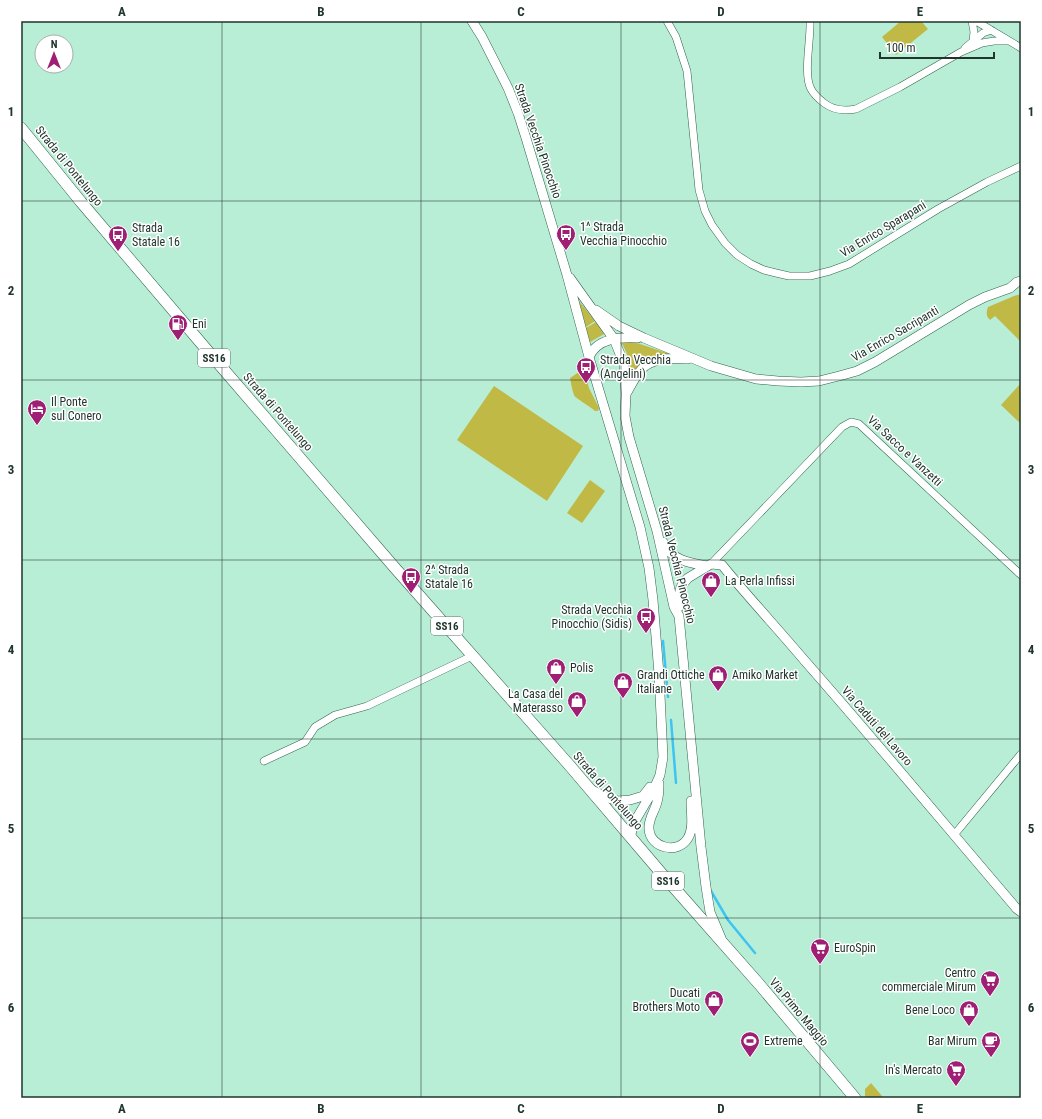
<svg xmlns="http://www.w3.org/2000/svg" width="1042" height="1119" font-family="'Roboto Condensed',sans-serif">
<style>
.green{fill:#c1b946}
.lines{fill:none;stroke-linecap:round;stroke-linejoin:round}
.stream{stroke:#3cc4f2;stroke-width:2.5}
.minor-casing{stroke:#31634f;stroke-width:8}
.tertiary-casing{stroke:#31634f;stroke-width:10}
.primary-casing{stroke:#31634f;stroke-width:12}
.minor{stroke:#fff;stroke-width:7}
.tertiary{stroke:#fff;stroke-width:9}
.primary{stroke:#fff;stroke-width:11}
.grid{fill:none;stroke:#20352c;stroke-width:1;stroke-opacity:0.55}
.labels{text-anchor:middle;stroke-width:3;stroke-linejoin:round;paint-order:stroke}
.shield{fill:#fff;stroke:#63726b;stroke-width:1}
.shield-label{font-size:11px;font-weight:bold;fill:#20352c}
.street-label{font-size:12px;fill:#20352c;stroke:#fff}
.poi-label{font-size:12px;fill:#20352c;stroke:#fff;text-anchor:start}
.neatline{fill:none;stroke:#20352c;stroke-width:1.5}
.grid-label{font-size:13px;text-anchor:middle;font-weight:bold;fill:#20352c}
</style>
<rect width="100%" height="100%" fill="#b9eed6"/>
<!-- green -->
<path class="green" d="M 901,21 L 921,21 L 928,29 L 896,55 L 882,37 Z
M 1021,294 L 1021,342 L 995,316 L 990,320 C 986,316 986,313 988,307 L 1014,296 Z
M 579,301 L 595,321 L 586,327 L 579,302 Z
M 596,322 L 606,333 L 590,342 L 586,328 Z
M 621,342 L 634,342 L 670,354 L 657,356 L 631,378 C 630,364 628,353 621,342 Z
M 582,368 L 584,370 L 589,388 L 599,408 L 598,411 L 595,411 C 591,407 575,398 574,395 C 572,390 571,383 570,378 L 579,372 Z
M 1021,383 L 1021,424 L 1001,405 Z
M 494,386 L 583,446 L 547,501 L 457,440 Z
M 590,480 L 605,491 L 582,523 L 567,513 Z
M 871,1083 L 882,1096 L 882,1098 L 865,1098 L 865,1089 Z"/>
<g class="lines">
<!-- stream -->
<path class="stream" d="M 663,641 L 668,697
M 671,720 L 676,783
M 711,891 L 728,920 L 755,953"/>
<defs>
<path id="minor" d="M 667,21 L 676,37 L 687,71 L 699,190 L 705,211 L 712,225 L 725,243 L 737,255 L 751,264 L 764,270 L 776,273 L 789,276 L 810,276 L 830,271 L 849,264 L 938,209 L 987,182 L 1021,166
M 810,21 C 811,39 803,74 811,89 C 814,95 819,99 824,103 C 833,110 845,111 856,109 L 900,87 L 961,52 L 982,43 L 994,41 L 1009,41
M 972,21 L 974,32 L 973,41
M 976,21 L 1021,48
M 965,48 L 983,33 L 991,30
M 711,564 L 842,427 L 851,422 L 859,424 L 1021,575
M 264,761 L 305,742 L 315,727 L 335,715 L 367,706 L 472,656
M 954,835 L 1021,754"/>
<path id="tertiary" d="M 472,21 L 482,37 L 508,88 L 518,113 L 526,138 L 567,275 L 589,357 L 640,527 L 649,568 L 653,600 L 659,674 L 663,757 L 660,775 L 653,791 L 645,804 L 635,821 L 630,837
M 570,278 L 590,306 L 614,339 L 624,364 L 626,394 L 625,416 L 629,437 L 657,531 L 674,607 L 679,616 L 701,847 L 706,887 L 710,912 L 721,938
M 596,310 L 619,326 L 644,338 L 711,366 L 756,379 L 778,381 L 801,382 L 819,381 L 839,376 L 857,371 L 875,362 L 969,305 L 985,297 L 1010,288 L 1017,282 L 1021,281
M 589,357 C 597,338 620,337 638,338
M 626,394 C 631,386 637,372 645,366 C 658,357 674,358 688,359
M 663,542 C 671,560 689,563 707,566
M 679,607 L 680,590 L 682,585 L 688,578 L 711,564 L 722,565 C 749,598 778,629 805,661 C 877,743 946,826 1017,909 L 1021,912
M 659,783 C 659,789 659,796 657,802 C 655,811 648,819 649,829 C 650,848 678,855 688,838 C 694,828 691,813 691,801
M 592,790 L 608,798 L 618,801 L 630,800 L 643,796 L 650,787"/>
<path id="primary" d="M 21,128 L 81,202 L 212,356 L 395,568 L 570,766 L 662,874 L 759,984 L 855,1098"/>
</defs>
<!-- minor casing -->
<use href="#minor" class="minor-casing"/>
<!-- tertiary casing -->
<use href="#tertiary" class="tertiary-casing"/>
<!-- primary casing -->
<use href="#primary" class="primary-casing"/>
<!-- minor -->
<use href="#minor" class="minor"/>
<!-- tertiary -->
<use href="#tertiary" class="tertiary"/>
<!-- primary -->
<use href="#primary" class="primary"/>
</g>
<!-- grid -->
<path class="grid" d="M 222,21 L 222,1098M 421,21 L 421,1098M 621,21 L 621,1098M 820,21 L 820,1098M 21,201 L 1021,201M 21,380 L 1021,380M 21,560 L 1021,560M 21,739 L 1021,739M 21,918 L 1021,918"/>
<!-- icons -->
<defs>
<symbol id="bus-pin" viewBox="-11 -11 22 30"><path d="M0 17L-7.5 6A9.5 9.5 0 1 1 7.5 6Z" fill="#9e1f74" stroke="#fff"/><path d="M-5-6H5V4H4V6H2V4H-2V6H-4V4H-5ZM-3.5-4V0h7V-4ZM-3.5 1.2v1.5H-2V1.2ZM2 1.2v1.5H3.5V1.2Z" fill="#fff"/></symbol>
<symbol id="fuel-pin" viewBox="-11 -11 22 30"><path d="M0 17L-7.5 6A9.5 9.5 0 1 1 7.5 6Z" fill="#9e1f74" stroke="#fff"/><path d="M-5.5-6h7V0h2V4h1.3V-2.5L3-4.5l.8-.8L6-3V5H2.5V1h-1V6h-7ZM-4.2-4.7v3.2H.2V-4.7Z" fill="#fff"/></symbol>
<symbol id="hotel-pin" viewBox="-11 -11 22 30"><path d="M0 17L-7.5 6A9.5 9.5 0 1 1 7.5 6Z" fill="#9e1f74" stroke="#fff"/><path d="M-6-4.5h1.5V1H6V5H4.5V3h-9V5H-6ZM-4 0a1.8 1.8 0 1 1 3.6 0ZM.5 0V-2.5h3Q6-2.5 6 0Z" fill="#fff"/></symbol>
<symbol id="shop-pin" viewBox="-11 -11 22 30"><path d="M0 17L-7.5 6A9.5 9.5 0 1 1 7.5 6Z" fill="#9e1f74" stroke="#fff"/><path d="M-5-2.5h2.3a2.7 3.5 0 0 1 5.4 0H5L5.5 6h-11ZM-1.5-2.5h3a1.5 2.3 0 0 0-3 0Z" fill="#fff"/></symbol>
<symbol id="supermarket-pin" viewBox="-11 -11 22 30"><path d="M0 17L-7.5 6A9.5 9.5 0 1 1 7.5 6Z" fill="#9e1f74" stroke="#fff"/><path d="M-6-5.5h2.5l.6 2H6L4.5 2H-2.5L-4.4-4H-6ZM-1.5 3.2a1.3 1.3 0 1 0 .1 0ZM3 3.2a1.3 1.3 0 1 0 .1 0Z" fill="#fff"/></symbol>
<symbol id="stadium-pin" viewBox="-11 -11 22 30"><path d="M0 17L-7.5 6A9.5 9.5 0 1 1 7.5 6Z" fill="#9e1f74" stroke="#fff"/><path d="M0-5a6.5 5 0 1 0 0 10a6.5 5 0 1 0 0-10ZM-3.5-1.8h7v3.6h-7Z" fill="#fff"/></symbol>
<symbol id="cafe-pin" viewBox="-11 -11 22 30"><path d="M0 17L-7.5 6A9.5 9.5 0 1 1 7.5 6Z" fill="#9e1f74" stroke="#fff"/><path d="M-5.5-4.5H6V0H3Q3 3.5 0 3.5H-2.5Q-5.5 3.5-5.5 0ZM3-3.2v2h1.7v-2ZM-6 4.5H4V6H-6Z" fill="#fff"/></symbol>
</defs>
<g fill-rule="evenodd">
<use href="#bus-pin" x="555" y="223" width="22" height="30"/>
<use href="#bus-pin" x="107" y="224" width="22" height="30"/>
<use href="#fuel-pin" x="167" y="313" width="22" height="30"/>
<use href="#bus-pin" x="575" y="356" width="22" height="30"/>
<use href="#hotel-pin" x="26" y="398" width="22" height="30"/>
<use href="#bus-pin" x="400" y="566" width="22" height="30"/>
<use href="#shop-pin" x="700" y="570" width="22" height="30"/>
<use href="#bus-pin" x="635" y="606" width="22" height="30"/>
<use href="#shop-pin" x="545" y="657" width="22" height="30"/>
<use href="#shop-pin" x="707" y="664" width="22" height="30"/>
<use href="#shop-pin" x="612" y="671" width="22" height="30"/>
<use href="#shop-pin" x="566" y="690" width="22" height="30"/>
<use href="#supermarket-pin" x="809" y="937" width="22" height="30"/>
<use href="#supermarket-pin" x="979" y="969" width="22" height="30"/>
<use href="#shop-pin" x="703" y="989" width="22" height="30"/>
<use href="#shop-pin" x="958" y="999" width="22" height="30"/>
<use href="#stadium-pin" x="739" y="1030" width="22" height="30"/>
<use href="#cafe-pin" x="980" y="1030" width="22" height="30"/>
<use href="#supermarket-pin" x="945" y="1059" width="22" height="30"/>
</g>
<g class="labels">
<!-- shield labels -->
<g class="shield">
<rect x="198" y="349" width="32" height="18" rx="3"/>
<rect x="431" y="617" width="32" height="18" rx="3"/>
<rect x="652" y="872" width="32" height="18" rx="3"/>
</g>
<g class="shield-label">
<text x="214" y="362">SS16</text>
<text x="447" y="630">SS16</text>
<text x="668" y="885">SS16</text>
</g>
<!-- street labels -->
<g class="street-label">
<text transform="translate(538 141) rotate(71)" y="4">Strada Vecchia Pinocchio</text>
<text transform="translate(69 166) rotate(51)" y="4">Strada di Pontelungo</text>
<text transform="translate(883 229) rotate(-31)" y="4">Via Enrico Sparapani</text>
<text transform="translate(895 334) rotate(-30)" y="4">Via Enrico Sacripanti</text>
<text transform="translate(278 412) rotate(49)" y="4">Strada di Pontelungo</text>
<text transform="translate(905 451) rotate(43)" y="4">Via Sacco e Vanzetti</text>
<text transform="translate(677 565) rotate(76)" y="4">Strada Vecchia Pinocchio</text>
<text transform="translate(877 726) rotate(49)" y="4">Via Caduti del Lavoro</text>
<text transform="translate(608 791) rotate(49)" y="4">Strada di Pontelungo</text>
<text transform="translate(799 1012) rotate(50)" y="4">Via Primo Maggio</text>
</g>
<!-- poi labels -->
<g class="poi-label">
<text x="580" y="231">1^ Strada<tspan x="580" dy="14">Vecchia Pinocchio</tspan></text>
<text x="132" y="232">Strada<tspan x="132" dy="14">Statale 16</tspan></text>
<text x="192" y="328">Eni</text>
<text x="600" y="364">Strada Vecchia<tspan x="600" dy="14">(Angelini)</tspan></text>
<text x="51" y="406">Il Ponte<tspan x="51" dy="14">sul Conero</tspan></text>
<text x="425" y="574">2^ Strada<tspan x="425" dy="14">Statale 16</tspan></text>
<text x="725" y="585">La Perla Infissi</text>
<text x="632" y="614" text-anchor="end">Strada Vecchia<tspan x="632" dy="14">Pinocchio (Sidis)</tspan></text>
<text x="570" y="672">Polis</text>
<text x="637" y="679">Grandi Ottiche<tspan x="637" dy="14">Italiane</tspan></text>
<text x="732" y="679">Amiko Market</text>
<text x="563" y="698" text-anchor="end">La Casa del<tspan x="563" dy="14">Materasso</tspan></text>
<text x="834" y="952">EuroSpin</text>
<text x="976" y="977" text-anchor="end">Centro<tspan x="976" dy="14">commerciale Mirum</tspan></text>
<text x="700" y="997" text-anchor="end">Ducati<tspan x="700" dy="14">Brothers Moto</tspan></text>
<text x="955" y="1014" text-anchor="end">Bene Loco</text>
<text x="764" y="1045">Extreme</text>
<text x="977" y="1045" text-anchor="end">Bar Mirum</text>
<text x="942" y="1074" text-anchor="end">In's Mercato</text>
</g>
</g>
<!-- border -->
<rect width="1042" height="1119" fill="none" stroke="#ffffff" stroke-width="44"/>
<!-- north arrow -->
<g transform="translate(54 54)"><circle r="19" fill="#ffffff" stroke="#a6aeab"/>
<path d="M0-3L7 15L0 10L-7 15Z" fill="#9e1f74"/>
<text y="-6" font-size="11" font-weight="bold" text-anchor="middle" fill="#20352c">N</text>
</g>
<!-- scale -->
<path d="M880 52v6h114v-6" fill="none" stroke="#20352c" stroke-width="2"/>
<text x="886" y="52" font-size="12" fill="#20352c" stroke="#ffffff" stroke-width="3" paint-order="stroke">100 m</text>
<rect x="22" y="22" width="998" height="1075" class="neatline"/>
<g class="grid-label">
<text x="122" y="16">A</text>
<text x="321" y="16">B</text>
<text x="521" y="16">C</text>
<text x="721" y="16">D</text>
<text x="920" y="16">E</text>
<text x="11" y="116">1</text>
<text x="1031" y="116">1</text>
<text x="11" y="295">2</text>
<text x="1031" y="295">2</text>
<text x="11" y="474">3</text>
<text x="1031" y="474">3</text>
<text x="11" y="654">4</text>
<text x="1031" y="654">4</text>
<text x="11" y="833">5</text>
<text x="1031" y="833">5</text>
<text x="11" y="1012">6</text>
<text x="1031" y="1012">6</text>
<text x="122" y="1113">A</text>
<text x="321" y="1113">B</text>
<text x="521" y="1113">C</text>
<text x="721" y="1113">D</text>
<text x="920" y="1113">E</text>
</g>
</svg>
